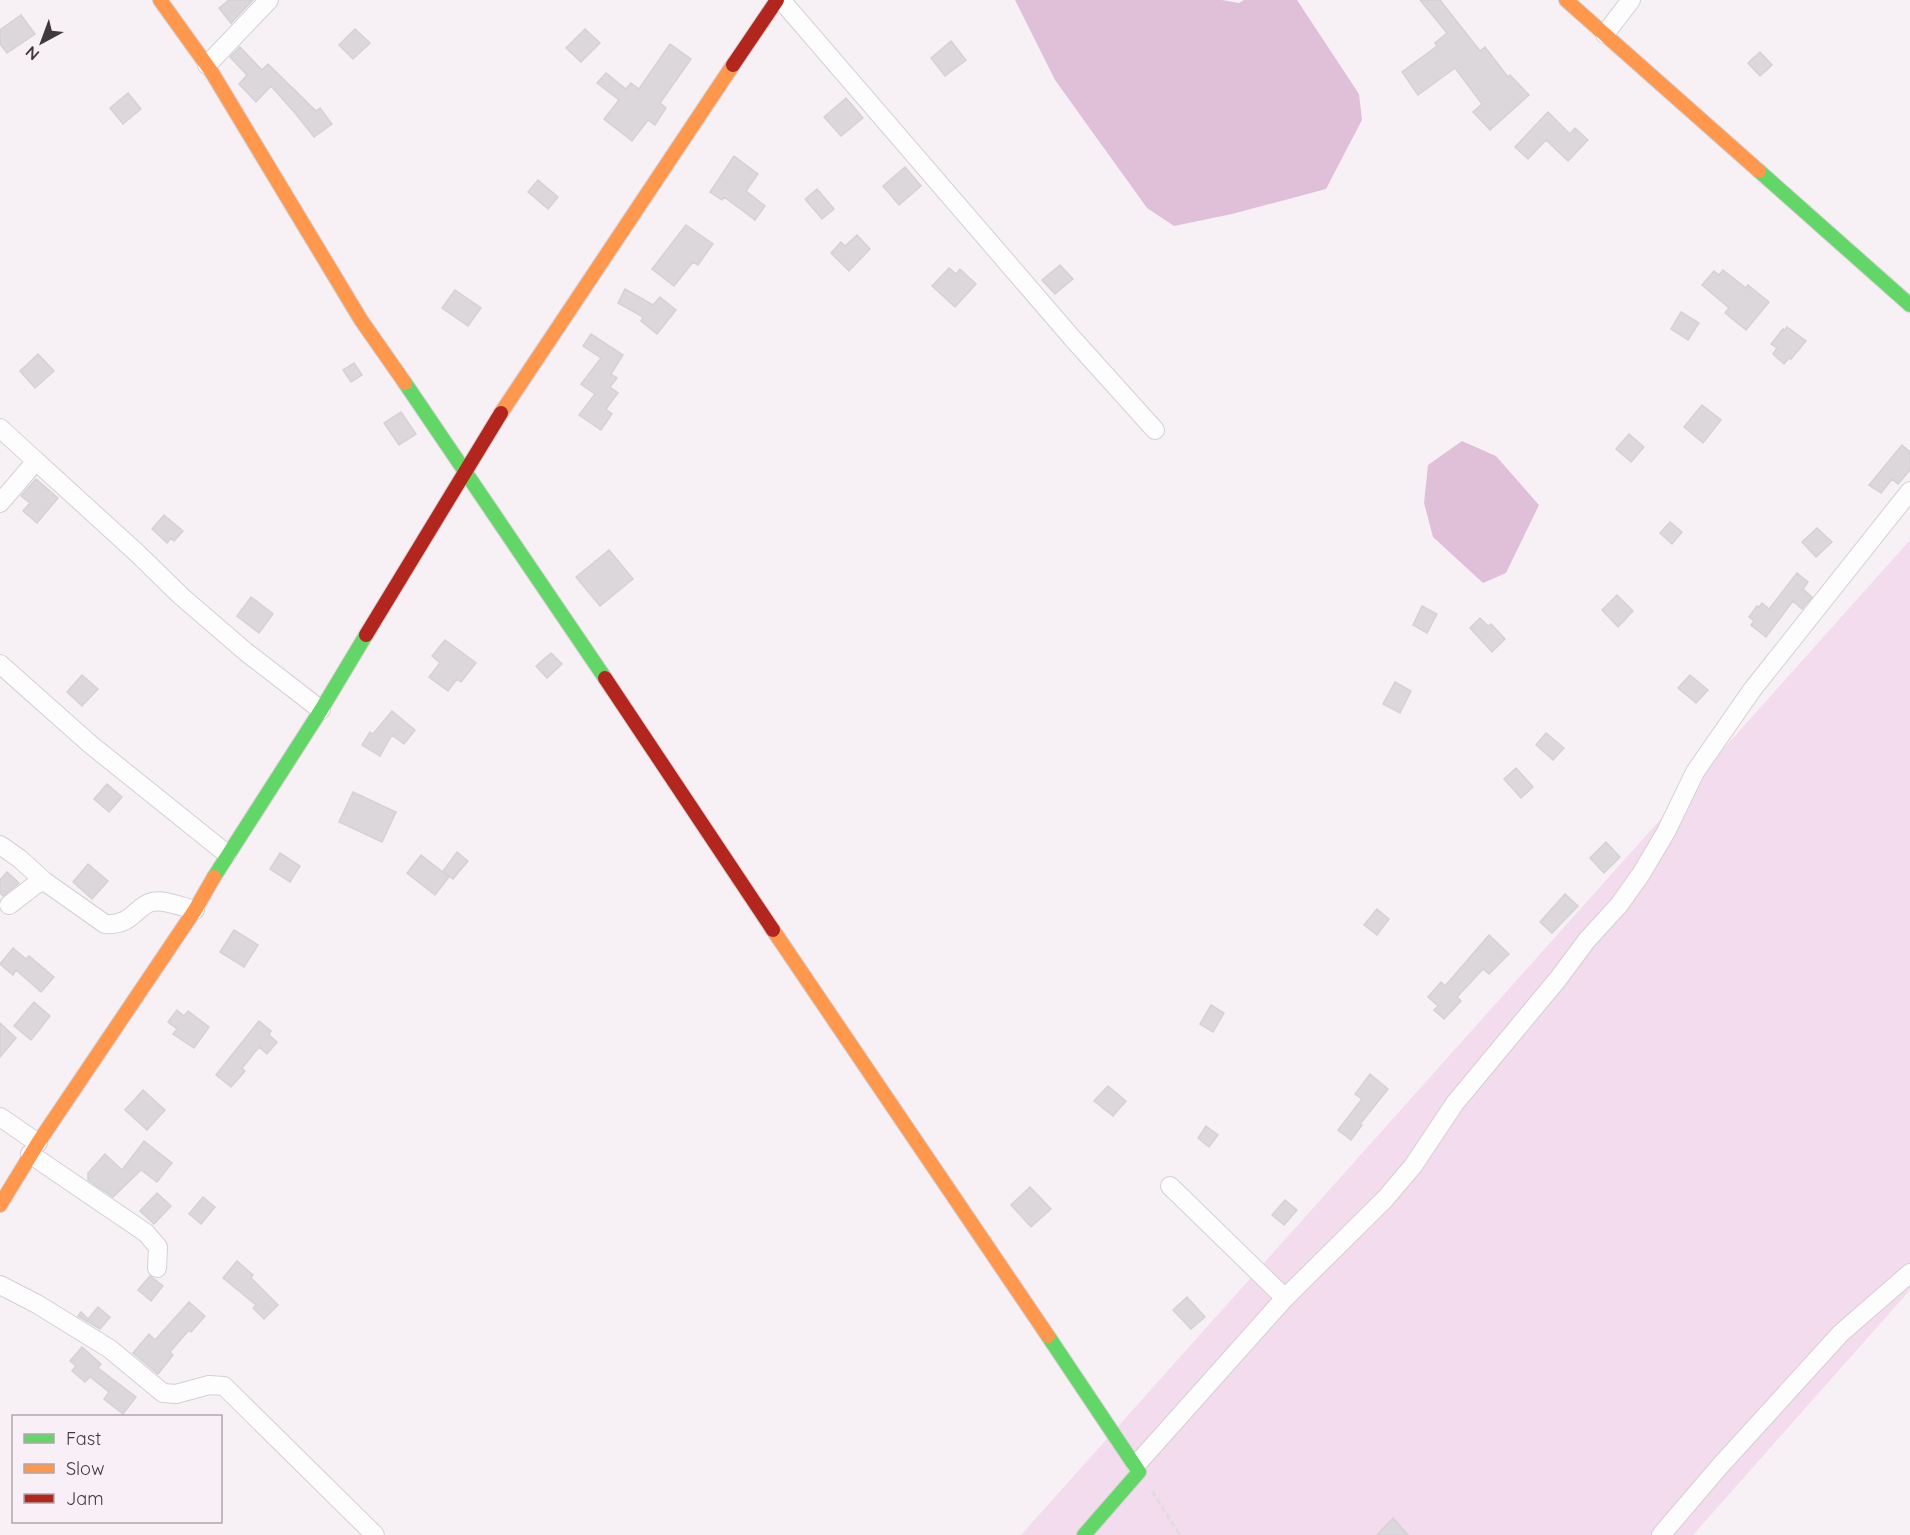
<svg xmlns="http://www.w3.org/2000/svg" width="1910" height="1535" font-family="Quicksand,sans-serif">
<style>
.green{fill:#f3dcee}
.water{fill:#e0c0d9}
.building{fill:#dcd7db;stroke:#d5d1d4;stroke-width:1.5}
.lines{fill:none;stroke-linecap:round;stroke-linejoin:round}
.street-casing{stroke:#d4cfd3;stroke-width:20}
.fast-casing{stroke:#d4cfd3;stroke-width:16}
.slow-casing{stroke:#d4cfd3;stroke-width:16}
.jam-casing{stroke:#d4cfd3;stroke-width:16}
.path{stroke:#e0dddf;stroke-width:3;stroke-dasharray:6 3;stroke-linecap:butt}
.street{stroke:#fefdfe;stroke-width:18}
.fast{stroke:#63d668;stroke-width:14}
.slow{stroke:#ff974d;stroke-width:14}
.jam{stroke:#b3261e;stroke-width:14}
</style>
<rect width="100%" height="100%" fill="#f7f1f6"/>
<!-- green -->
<path class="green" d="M 1910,540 L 1910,1290 L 1693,1535 L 1021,1535 Z"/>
<!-- water -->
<path class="water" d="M 1015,0 L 1222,0 L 1239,3 L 1244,0 L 1297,0 L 1359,94 L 1362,120 L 1326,189 L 1232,214 L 1174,226 L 1147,208 L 1055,80 Z
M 1462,441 L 1496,456 L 1539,505 L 1506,573 L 1483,583 L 1433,537 L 1424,503 L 1428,465 Z"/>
<!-- building -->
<path class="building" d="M 229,0 L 253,0 L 231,23 L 219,8 Z
M 1420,0 L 1440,0 L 1480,51 L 1485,47 L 1508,77 L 1510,75 L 1529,95 L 1490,130 L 1473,112 L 1482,104 L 1455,68 L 1418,95 L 1402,72 L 1437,46 L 1435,43 L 1447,33 Z
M 21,15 L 35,34 L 7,53 L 0,44 L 0,30 Z
M 355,29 L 370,43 L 353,59 L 339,45 Z
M 585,29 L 600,43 L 581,62 L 566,48 Z
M 951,41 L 966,60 L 945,76 L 931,58 Z
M 670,44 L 691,59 L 660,103 L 666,108 L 655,125 L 648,120 L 632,141 L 604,119 L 619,100 L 597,83 L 606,73 L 626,89 L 631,83 L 639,89 Z
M 240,47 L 262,70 L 268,64 L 316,111 L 320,108 L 332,124 L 314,137 L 295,113 L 271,86 L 256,102 L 239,84 L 247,75 L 230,57 Z
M 1760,52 L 1772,65 L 1760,76 L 1748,63 Z
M 128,93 L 141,109 L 123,124 L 110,108 Z
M 846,98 L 863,118 L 841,136 L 824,117 Z
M 1548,112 L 1570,134 L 1575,128 L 1588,140 L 1568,161 L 1546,140 L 1528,159 L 1515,147 Z
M 734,156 L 758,174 L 746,191 L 765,206 L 755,220 L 724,197 L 722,200 L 710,192 Z
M 905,167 L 921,186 L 899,205 L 883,186 Z
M 538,180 L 558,197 L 548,209 L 528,192 Z
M 817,189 L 834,209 L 822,219 L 805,199 Z
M 686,225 L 713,244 L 698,265 L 693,262 L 674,286 L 652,269 Z
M 857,235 L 870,249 L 849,271 L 831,253 L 841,242 L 845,246 Z
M 1060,265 L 1073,279 L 1055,294 L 1042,280 Z
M 949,268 L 956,274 L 960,269 L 976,284 L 955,307 L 932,286 Z
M 1723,270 L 1746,288 L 1748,285 L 1769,302 L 1746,330 L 1725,313 L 1729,308 L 1702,285 L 1714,271 L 1719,275 Z
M 625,289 L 653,305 L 660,297 L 676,310 L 657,334 L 641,321 L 643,317 L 618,303 Z
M 455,290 L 481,308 L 468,326 L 442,308 Z
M 1681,312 L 1699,323 L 1688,340 L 1671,329 Z
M 1787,327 L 1806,341 L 1791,359 L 1789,358 L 1784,364 L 1773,354 L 1777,348 L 1771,344 L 1783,329 L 1784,331 Z
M 591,334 L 623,355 L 611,374 L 617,378 L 610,387 L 618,393 L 606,409 L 612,414 L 601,430 L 579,415 L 595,394 L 581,384 L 601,358 L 583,346 Z
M 38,354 L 54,371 L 35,388 L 20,371 Z
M 354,363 L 362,375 L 351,382 L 343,370 Z
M 1702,405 L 1721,420 L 1703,443 L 1684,427 Z
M 401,412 L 416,434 L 399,445 L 384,423 Z
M 1629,434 L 1644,447 L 1631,462 L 1616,449 Z
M 1902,445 L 1910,452 L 1910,470 L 1898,484 L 1892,479 L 1881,493 L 1869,485 Z
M 36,479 L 58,498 L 37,523 L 23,511 L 30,503 L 21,496 Z
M 164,515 L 183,531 L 174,541 L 171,538 L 167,543 L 152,529 Z
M 1670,522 L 1682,532 L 1672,544 L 1660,533 Z
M 1817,528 L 1832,542 L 1816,557 L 1802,542 Z
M 609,550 L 633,579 L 600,606 L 576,577 Z
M 1797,573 L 1808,582 L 1803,589 L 1812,597 L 1802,609 L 1793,601 L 1766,637 L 1751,625 L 1754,621 L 1749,617 L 1757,606 L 1759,607 L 1762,603 L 1769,609 Z
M 1617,595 L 1633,611 L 1618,627 L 1602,610 Z
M 251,597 L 273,614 L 259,633 L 237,616 Z
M 1422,606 L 1437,614 L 1427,633 L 1413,625 Z
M 1480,618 L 1488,626 L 1491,624 L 1505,639 L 1492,652 L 1470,628 Z
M 445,640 L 476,663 L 461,682 L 457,679 L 448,691 L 429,677 L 440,663 L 432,656 Z
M 551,653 L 562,664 L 547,678 L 536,666 Z
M 82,675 L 98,689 L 82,706 L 67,692 Z
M 1690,675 L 1708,690 L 1696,703 L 1678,688 Z
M 1395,682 L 1411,691 L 1400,713 L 1383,704 Z
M 392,711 L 415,730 L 404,744 L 392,735 L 380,756 L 362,745 L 370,732 L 373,734 Z
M 1546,733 L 1564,748 L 1553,760 L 1536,745 Z
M 1516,768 L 1533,787 L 1521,798 L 1504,779 Z
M 107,784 L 122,797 L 109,812 L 94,799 Z
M 353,792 L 396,812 L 382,842 L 339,822 Z
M 1606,842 L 1620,857 L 1604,873 L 1590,858 Z
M 457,852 L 468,861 L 453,879 L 443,871 Z
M 280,853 L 300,866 L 290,882 L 270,869 Z
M 421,855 L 449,877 L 435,895 L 407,873 Z
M 88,864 L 108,881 L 92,899 L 73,882 Z
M 7,872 L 19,883 L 3,896 L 0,893 L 0,880 Z
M 1565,894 L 1578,906 L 1552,933 L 1540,922 Z
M 1377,909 L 1389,919 L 1377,935 L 1364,925 Z
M 234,930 L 258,945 L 244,967 L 220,952 Z
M 1489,935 L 1509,954 L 1489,974 L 1483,969 L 1457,997 L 1461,1001 L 1444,1019 L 1434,1010 L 1438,1006 L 1428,997 L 1441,982 L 1445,986 Z
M 13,948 L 26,959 L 29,956 L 54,977 L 41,992 L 16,970 L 13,975 L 0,964 Z
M 34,1002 L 50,1016 L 31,1040 L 14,1026 Z
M 1211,1005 L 1224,1013 L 1213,1032 L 1200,1024 Z
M 177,1010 L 184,1016 L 188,1011 L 209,1027 L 194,1048 L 173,1034 L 177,1029 L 168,1022 Z
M 259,1021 L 271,1031 L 269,1035 L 277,1042 L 267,1054 L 259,1047 L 242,1068 L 245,1071 L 231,1087 L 216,1075 Z
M 0,1023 L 16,1038 L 0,1057 Z
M 1370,1074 L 1388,1089 L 1360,1124 L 1362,1125 L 1351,1140 L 1338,1130 L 1362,1099 L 1355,1094 Z
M 1108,1086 L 1126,1101 L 1113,1116 L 1094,1101 Z
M 143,1090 L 165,1110 L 147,1130 L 125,1110 Z
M 1206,1126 L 1218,1135 L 1209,1147 L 1198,1138 Z
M 144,1141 L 172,1163 L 157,1182 L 141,1170 L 113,1197 L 88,1180 L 88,1173 L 105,1154 L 122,1170 Z
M 1030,1187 L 1051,1209 L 1031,1227 L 1011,1205 Z
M 157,1193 L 171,1206 L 154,1224 L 140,1211 Z
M 203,1197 L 215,1207 L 201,1224 L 189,1214 Z
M 1285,1200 L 1297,1210 L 1284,1225 L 1272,1215 Z
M 237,1261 L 253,1275 L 251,1278 L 278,1305 L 264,1319 L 253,1308 L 256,1305 L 223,1278 Z
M 150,1276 L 163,1286 L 151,1301 L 138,1290 Z
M 1187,1297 L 1205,1317 L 1191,1329 L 1173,1310 Z
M 189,1302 L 205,1316 L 191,1332 L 189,1330 L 170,1352 L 173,1355 L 158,1374 L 133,1353 L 149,1334 L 155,1340 Z
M 98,1307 L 110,1317 L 100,1329 L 78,1316 L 81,1312 L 88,1319 Z
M 82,1347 L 101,1364 L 98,1368 L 136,1397 L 123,1414 L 104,1399 L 109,1392 L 90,1377 L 85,1382 L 72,1371 L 76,1366 L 70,1361 Z
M 1393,1518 L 1408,1535 L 1377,1535 Z"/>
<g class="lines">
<defs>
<path id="street" d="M 781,0 L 1073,339 L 1155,430
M 1605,34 L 1631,0
M 207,65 L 269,0
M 0,428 L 36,461 L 0,503
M 36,461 L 137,553 L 181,596 L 246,652 L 321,710
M 0,664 L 90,744 L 227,854
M 0,845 L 20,859 L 44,881
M 9,905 L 35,885 L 44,881 L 105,924 C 133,926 135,906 152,902 C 164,899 182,907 195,910
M 0,1117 L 38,1143
M 30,1154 L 146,1233 L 158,1247 L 157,1268
M 1170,1186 L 1285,1298
M 0,1285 L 37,1304 L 110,1349 L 163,1393 L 176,1394 L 209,1385 L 224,1386 L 375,1535
M 1136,1465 L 1285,1298 L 1385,1199 L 1413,1166 L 1455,1103 L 1558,979 L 1587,940 L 1619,905 L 1641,874 L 1666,832 L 1695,772 L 1752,690 L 1910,491
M 1661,1535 L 1720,1466 L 1841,1333 L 1910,1273"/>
<path id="fast" d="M 1759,171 L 1910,305
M 405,383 L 605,678
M 214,877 L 321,710 L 366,635
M 1048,1336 L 1139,1472 L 1084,1535"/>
<path id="slow" d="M 160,0 L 211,71 L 361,320 L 405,383
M 1566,0 L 1759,171
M 501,413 L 733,65
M 773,930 L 1048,1336
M 0,1205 L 38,1143 L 195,910 L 214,877"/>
<path id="jam" d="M 733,65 L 777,0
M 366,635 L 501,413
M 605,678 L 773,930"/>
</defs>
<!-- street casing -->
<use href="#street" class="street-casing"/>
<!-- fast casing -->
<use href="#fast" class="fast-casing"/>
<!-- slow casing -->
<use href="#slow" class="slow-casing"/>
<!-- jam casing -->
<use href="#jam" class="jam-casing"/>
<!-- path -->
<path class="path" d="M 1152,1491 L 1180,1535"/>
<!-- street -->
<use href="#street" class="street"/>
<!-- fast -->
<use href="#fast" class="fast"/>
<!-- slow -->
<use href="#slow" class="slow"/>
<!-- jam -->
<use href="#jam" class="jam"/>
</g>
<!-- legend -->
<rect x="12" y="1415" width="210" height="108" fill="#f9eff7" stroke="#aea6ac" stroke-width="1.5"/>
<rect x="24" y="1434" width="30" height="9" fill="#63d668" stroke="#aea6ac" stroke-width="1.5"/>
<text x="66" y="1445" font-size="18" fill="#3d393c">Fast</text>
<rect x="24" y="1464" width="30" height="9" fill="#ff974d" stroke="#aea6ac" stroke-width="1.5"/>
<text x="66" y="1475" font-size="18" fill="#3d393c">Slow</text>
<rect x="24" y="1494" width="30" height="9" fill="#b3261e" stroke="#aea6ac" stroke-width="1.5"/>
<text x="66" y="1505" font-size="18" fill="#3d393c">Jam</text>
<!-- north arrow -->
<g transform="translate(42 42) rotate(221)" stroke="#f9eff7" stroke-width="4.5" paint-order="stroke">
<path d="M0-4.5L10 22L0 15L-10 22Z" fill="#3d393c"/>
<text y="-9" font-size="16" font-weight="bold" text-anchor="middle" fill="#3d393c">N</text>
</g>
</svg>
